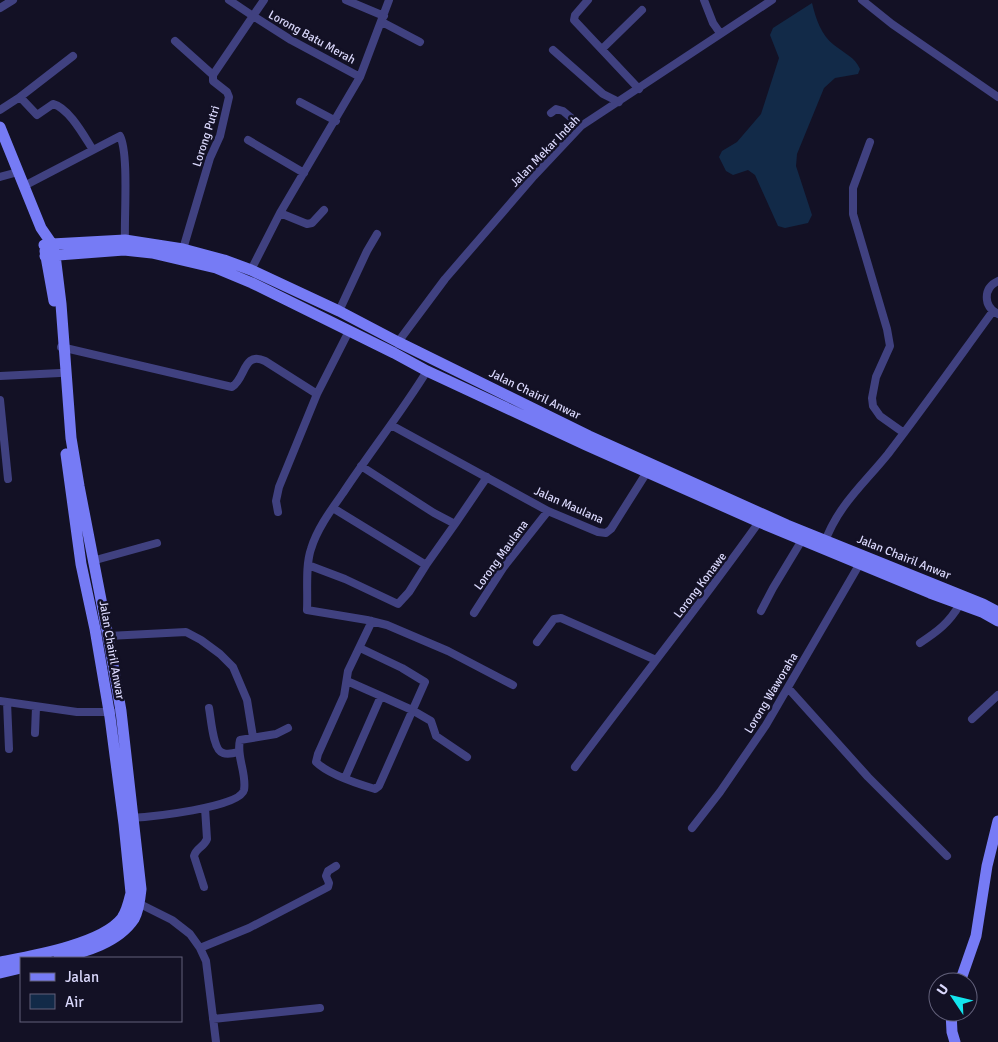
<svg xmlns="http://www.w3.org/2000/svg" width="998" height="1042" font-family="Signika,sans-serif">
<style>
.water{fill:#122a48}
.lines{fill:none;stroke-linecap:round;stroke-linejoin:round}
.street{stroke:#404180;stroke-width:8}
.secondary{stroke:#767bf5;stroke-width:11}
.labels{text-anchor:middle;stroke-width:5;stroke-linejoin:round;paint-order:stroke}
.street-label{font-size:12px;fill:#dad8fc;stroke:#131125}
</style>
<rect width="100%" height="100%" fill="#131125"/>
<!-- water -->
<path class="water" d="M 812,3 C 816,19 821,35 834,45 C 845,54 855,57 860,69 L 858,74 L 835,78 L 824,88 L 797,154 L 796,166 L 812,215 L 808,223 L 785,228 L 778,226 L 755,175 L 748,170 L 733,175 L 726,171 L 719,157 L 722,151 L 737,142 L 761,114 L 779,58 L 770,35 L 773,28 Z"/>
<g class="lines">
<!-- street -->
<path class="street" d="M 264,0 L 253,16 L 291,40 L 360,77
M 346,0 L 384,16
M 588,0 L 575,15 L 574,20 L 639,89
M 704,0 L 713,23 L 720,33
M 862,0 L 892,24 L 998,97
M 0,8 L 13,0
M 382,22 L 420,42
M 175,41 L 213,75
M 602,49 L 642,10
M 553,50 L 603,94 L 619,102
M 20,97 L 73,56
M 300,102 L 336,121
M 0,110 L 20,97 L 37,115 L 53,104 C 69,108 84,136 93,150
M 551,113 L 556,109 L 563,111 L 581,126
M 248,140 L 304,173
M 870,142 L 853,188 L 853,214 L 887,329 L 890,346 L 876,377 L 872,398 L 873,406 L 880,416 L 904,433
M 0,177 L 18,172
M 24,186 L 120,136 C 129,154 124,217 125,240
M 280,213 L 307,224 L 312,223 L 324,210
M 183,249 L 210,158 L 220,136 L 229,97 L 227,92 L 213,81 L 213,75 L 253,16 L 229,0
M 251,270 L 280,213 L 360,77 L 389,0
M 998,281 C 983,288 983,306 998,314
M 339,311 L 367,251 L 377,234
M 398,342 L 445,279 L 534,176 L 581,126 L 772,0
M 61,347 L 232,387 C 246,378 243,351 265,361 L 317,394 L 349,331
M 427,371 C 401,413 370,452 343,493 C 331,510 317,529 311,549 C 305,566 308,591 307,610 L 367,620 L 387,625 L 448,651 L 513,685
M 0,376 L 60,373
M 0,400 L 8,479
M 391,425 L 548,511 L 598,532 L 606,533 L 611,529 L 647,472
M 361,466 L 434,513 L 455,524 L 426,565
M 278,512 L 276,501 L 279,487 L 317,394
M 455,524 L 487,477
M 824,544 C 838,505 863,485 888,454 C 924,407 958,359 993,311
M 92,561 L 157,543
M 308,565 L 345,579 L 398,604 L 409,592 L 426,565 L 333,508
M 761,611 L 773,588 L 802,540
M 474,613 L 503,568 L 548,511
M 108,636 L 186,632 L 201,640 L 220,654 L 233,667 L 247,700 L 253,737
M 537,642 L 554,619 L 561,618 L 656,660
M 920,643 C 938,631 949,623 960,604
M 360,648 L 402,668 L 425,682 L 379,786 L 375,789 C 358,784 329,775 316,762 L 318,754 L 344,696 L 348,671 L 372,621
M 347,681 L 381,696
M 788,688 L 868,777 L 947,856
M 0,701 L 77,712 L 112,712
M 7,702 L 9,749
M 209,708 C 211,718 213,751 223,753 C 228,755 235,753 239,752
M 972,719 L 998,695
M 35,733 L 36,707
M 575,767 C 636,685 700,605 759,522
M 345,778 L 381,696 L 412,710 L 431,721 L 436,736 L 467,757
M 130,818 C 149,817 240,808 244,790 C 247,774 236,756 240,740 L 276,734 L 288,728
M 692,828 L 720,792 L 766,725 L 859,565
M 204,887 L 194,856 C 196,848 204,847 207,839 L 205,808
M 140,904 L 172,920 L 190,934 L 200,948 L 206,961 L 216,1042
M 200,948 L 249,928 L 328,887 L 329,883 L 326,876 L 328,871 L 336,866
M 213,1019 L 320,1008"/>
<!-- secondary -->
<path class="secondary" d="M 0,127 L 41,228 L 52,244 L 55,255 L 61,304 L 71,438 L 79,486 L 108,636 L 121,711 L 141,889 C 140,899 139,910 134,919 C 118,943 85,952 59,958
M 44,245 L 52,244 L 125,240 L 183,249 L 224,260 L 251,270 L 339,311 L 398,342 L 589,436 L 787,525 L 983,604 L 998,612
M 45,251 L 54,301
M 45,256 L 124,250 L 152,253 L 216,268 L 252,283 L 394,353 L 427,371 L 586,445 L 759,522 L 930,593 L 982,612 L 998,621
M 0,962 C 31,956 102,944 122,918 C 127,911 129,901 131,893 L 124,824 L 110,717 L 95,629 L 81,564 L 66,454
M 0,973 L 21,968
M 960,982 L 976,936 L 987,866 L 998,821
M 951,1012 L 952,1032 L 955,1042"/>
</g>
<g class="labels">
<!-- street labels -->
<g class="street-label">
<text transform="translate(312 37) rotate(29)" y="4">Lorong Batu Merah</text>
<text transform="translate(206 136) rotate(-72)" y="4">Lorong Putri</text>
<text transform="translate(545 151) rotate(-46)" y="4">Jalan Mekar Indah</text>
<text transform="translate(535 394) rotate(26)" y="4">Jalan Chairil Anwar</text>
<text transform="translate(569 505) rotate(24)" y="4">Jalan Maulana</text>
<text transform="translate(501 555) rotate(-54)" y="4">Lorong Maulana</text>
<text transform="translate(904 557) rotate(22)" y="4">Jalan Chairil Anwar</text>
<text transform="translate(700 585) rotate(-53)" y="4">Lorong Konawe</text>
<text transform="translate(112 650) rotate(80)" y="4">Jalan Chairil Anwar</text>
<text transform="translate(771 693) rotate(-59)" y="4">Lorong Waworaha</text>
</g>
</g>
<!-- legend -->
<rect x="20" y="957" width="162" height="65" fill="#131125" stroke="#63617b"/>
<rect x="30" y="973" width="25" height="8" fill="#767bf5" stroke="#63617b"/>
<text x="65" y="982" font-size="15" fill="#dad8fc">Jalan</text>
<rect x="30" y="994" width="25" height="15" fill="#122a48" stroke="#63617b"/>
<text x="65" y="1007" font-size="15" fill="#dad8fc">Air</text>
<!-- north arrow -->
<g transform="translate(953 997) rotate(305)"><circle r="24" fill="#131125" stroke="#63617b"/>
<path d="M0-4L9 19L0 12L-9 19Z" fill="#13e5ed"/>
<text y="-8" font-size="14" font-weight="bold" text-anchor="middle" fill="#dad8fc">U</text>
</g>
</svg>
